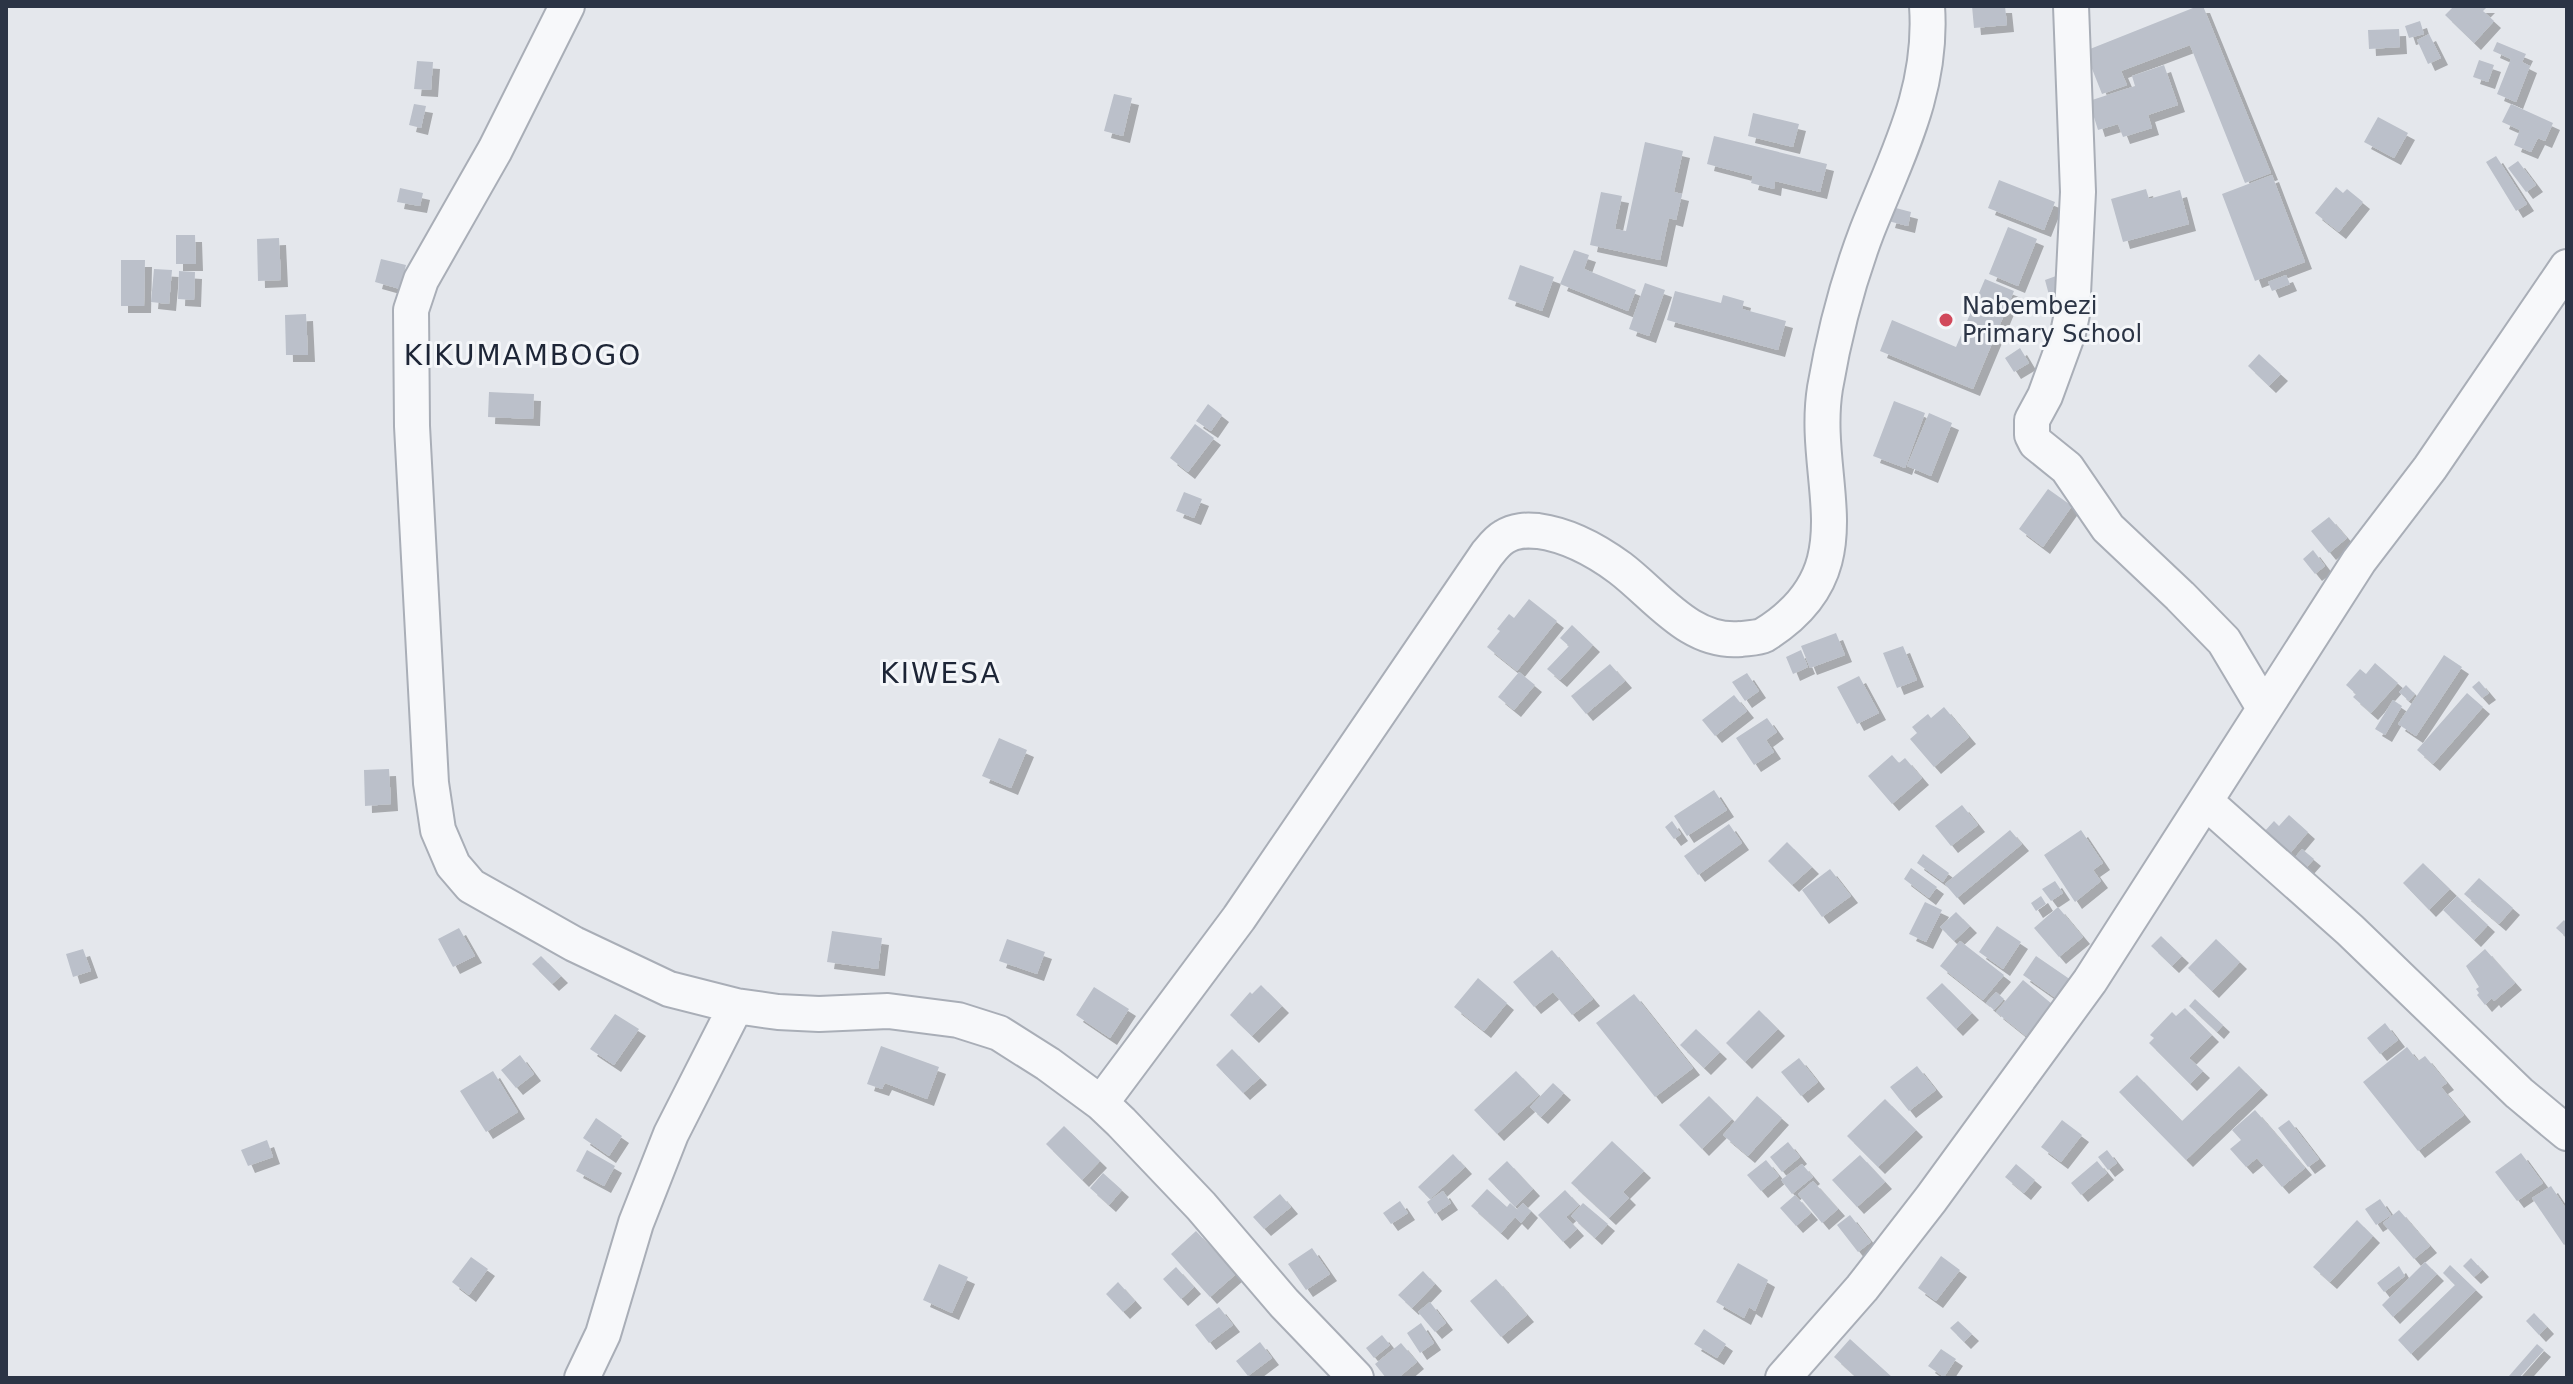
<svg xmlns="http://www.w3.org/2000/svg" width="2573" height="1384" font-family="'DejaVu Sans',sans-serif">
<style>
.building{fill:#bbc0ca;filter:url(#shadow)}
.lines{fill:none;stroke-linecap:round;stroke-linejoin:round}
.minor-casing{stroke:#a9aeb7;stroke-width:38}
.minor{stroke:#f7f8fa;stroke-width:34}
.poi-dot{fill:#d1495b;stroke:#f4f6f9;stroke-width:3}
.labels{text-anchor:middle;stroke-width:6;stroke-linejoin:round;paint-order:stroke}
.poi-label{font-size:24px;fill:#2b3445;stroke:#f4f6f9;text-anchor:start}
.quarter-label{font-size:28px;letter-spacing:2px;fill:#1d2536;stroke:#f4f6f9}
</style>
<defs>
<filter id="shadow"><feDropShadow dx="7" dy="7" stdDeviation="0" flood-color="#0004"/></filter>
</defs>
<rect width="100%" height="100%" fill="#e4e7ec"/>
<!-- building -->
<path class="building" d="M 1972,6 L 2005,6 L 2007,25 L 1974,28 Z
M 2198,6 L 2203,6 L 2271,173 L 2245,183 L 2190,45 L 2121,71 L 2127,85 L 2102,94 L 2085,51 Z
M 2454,6 L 2488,6 L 2483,11 L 2494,21 L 2474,43 L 2445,15 Z
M 2420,21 L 2424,34 L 2409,38 L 2405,26 Z
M 2399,29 L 2400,47 L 2369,49 L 2368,30 Z
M 2429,34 L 2441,58 L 2428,64 L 2417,40 Z
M 2497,42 L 2526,54 L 2522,62 L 2530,66 L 2516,102 L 2497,94 L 2511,59 L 2493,51 Z
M 2479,60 L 2494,65 L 2488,82 L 2473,77 Z
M 417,61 L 433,62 L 431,90 L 414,89 Z
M 2164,65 L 2178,105 L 2148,115 L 2152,128 L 2123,137 L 2118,124 L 2098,130 L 2089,101 L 2135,86 L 2132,76 Z
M 1114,94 L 1132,98 L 1123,136 L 1104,131 Z
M 414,104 L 426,106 L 421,128 L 409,125 Z
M 2511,104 L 2553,123 L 2545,141 L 2538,138 L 2531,152 L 2514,145 L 2520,130 L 2502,122 Z
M 1753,113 L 1799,124 L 1793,147 L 1748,136 Z
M 2378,117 L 2408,133 L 2394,158 L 2364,142 Z
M 1714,136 L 1827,164 L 1820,192 L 1775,181 L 1774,189 L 1751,183 L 1753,176 L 1707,164 Z
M 1645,142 L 1683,151 L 1674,192 L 1682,194 L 1676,220 L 1669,218 L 1660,260 L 1590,245 L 1601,192 L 1622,196 L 1615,229 L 1626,231 Z
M 2496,156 L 2527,204 L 2516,211 L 2486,162 Z
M 2518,161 L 2536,185 L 2526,192 L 2508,168 Z
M 2272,175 L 2305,262 L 2255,281 L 2222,194 Z
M 1999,180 L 2055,202 L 2044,230 L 1988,208 Z
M 2336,187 L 2343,193 L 2347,189 L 2363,202 L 2339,232 L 2315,213 Z
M 400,188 L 423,193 L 420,206 L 397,202 Z
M 2146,189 L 2149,199 L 2180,190 L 2189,224 L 2123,242 L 2111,199 Z
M 1892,207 L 1911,212 L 1908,226 L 1888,221 Z
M 2008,227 L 2037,239 L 2018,286 L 1989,274 Z
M 176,235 L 195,235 L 196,264 L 176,264 Z
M 279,238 L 281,280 L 258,281 L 257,239 Z
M 1574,250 L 1589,255 L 1584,269 L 1636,290 L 1628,311 L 1560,284 Z
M 381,259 L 406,265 L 400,289 L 375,282 Z
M 121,260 L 145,260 L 144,306 L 121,306 Z
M 1520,265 L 1554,277 L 1542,311 L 1508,299 Z
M 154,269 L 172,270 L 169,304 L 151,302 Z
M 179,271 L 195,272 L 194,300 L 178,299 Z
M 2286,275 L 2290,284 L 2272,291 L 2268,282 Z
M 2056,276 L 2066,307 L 2053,310 L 2045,280 Z
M 1985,279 L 2014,291 L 1973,389 L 1880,351 L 1892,320 L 1956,347 Z
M 1645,283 L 1665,290 L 1649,336 L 1629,329 Z
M 1675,291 L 1721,303 L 1723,295 L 1744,301 L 1742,309 L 1786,321 L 1778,350 L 1667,320 Z
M 306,314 L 308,355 L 286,355 L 285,315 Z
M 2020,348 L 2029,363 L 2014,372 L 2005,358 Z
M 2259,354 L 2281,374 L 2269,386 L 2248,366 Z
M 489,392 L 534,394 L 533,419 L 488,417 Z
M 1894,401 L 1925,413 L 1905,468 L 1873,456 Z
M 1208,404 L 1222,415 L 1211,431 L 1196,421 Z
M 1929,413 L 1952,423 L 1931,476 L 1907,466 Z
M 1195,424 L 1214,438 L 1188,472 L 1170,458 Z
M 2048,489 L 2072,506 L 2043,547 L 2019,529 Z
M 1184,492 L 1202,499 L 1194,518 L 1176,511 Z
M 2329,517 L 2347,538 L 2329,553 L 2311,531 Z
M 2313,550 L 2325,566 L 2315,574 L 2303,559 Z
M 1529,599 L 1557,621 L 1517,671 L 1487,647 L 1500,631 L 1497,629 L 1509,614 L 1514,618 Z
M 1572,625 L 1593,645 L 1560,680 L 1547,669 L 1569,646 L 1560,638 Z
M 1836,633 L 1845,655 L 1810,668 L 1801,646 Z
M 1903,646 L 1917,680 L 1897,688 L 1883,653 Z
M 1801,650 L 1808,667 L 1793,674 L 1786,657 Z
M 2444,655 L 2462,667 L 2416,736 L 2398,724 Z
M 2375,663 L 2398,683 L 2371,713 L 2353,697 L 2356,694 L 2346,685 L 2360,669 L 2366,674 Z
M 1610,664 L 1625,681 L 1586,714 L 1571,696 Z
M 1519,672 L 1535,685 L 1514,710 L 1498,697 Z
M 1747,673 L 1759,691 L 1745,701 L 1732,682 Z
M 1859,676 L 1879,713 L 1857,724 L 1837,687 Z
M 2479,681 L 2489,693 L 2482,698 L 2472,687 Z
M 2406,685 L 2415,694 L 2409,701 L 2399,692 Z
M 2467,693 L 2483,707 L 2433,764 L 2417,750 Z
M 1734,695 L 1747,711 L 1715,736 L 1702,720 Z
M 2393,700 L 2402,706 L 2385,735 L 2375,729 Z
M 1944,707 L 1969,737 L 1934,767 L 1910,739 L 1917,733 L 1912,727 L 1928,714 L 1931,718 Z
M 1767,718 L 1777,732 L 1766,740 L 1774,752 L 1754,765 L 1736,738 Z
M 999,738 L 1027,750 L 1011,788 L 982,776 Z
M 1892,755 L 1899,763 L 1905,758 L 1922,778 L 1892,804 L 1868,776 Z
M 389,769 L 391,804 L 365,806 L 364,770 Z
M 1714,790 L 1727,810 L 1687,836 L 1674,816 Z
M 1962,805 L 1978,825 L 1951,846 L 1935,826 Z
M 2289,815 L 2308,832 L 2281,864 L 2263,833 L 2274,821 L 2279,826 Z
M 1672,821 L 1681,834 L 1674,839 L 1665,827 Z
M 1729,824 L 1742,843 L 1698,875 L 1684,856 Z
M 2010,830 L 2022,844 L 1957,898 L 1945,884 Z
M 2081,830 L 2103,863 L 2093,870 L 2101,881 L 2075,902 L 2044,855 Z
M 1787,842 L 1812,867 L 1792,885 L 1768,861 Z
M 2302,849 L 2314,859 L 2298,877 L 2287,867 Z
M 1923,854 L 1949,873 L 1943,882 L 1917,863 Z
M 2423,863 L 2450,889 L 2429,910 L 2403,883 Z
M 1911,868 L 1937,887 L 1929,898 L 1904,879 Z
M 1830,869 L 1851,896 L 1822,917 L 1802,890 Z
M 2479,878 L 2513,908 L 2499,924 L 2464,894 Z
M 2055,881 L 2063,893 L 2051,901 L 2042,889 Z
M 2041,896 L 2046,904 L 2036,911 L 2031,903 Z
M 2457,896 L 2488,925 L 2474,940 L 2443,910 Z
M 1925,902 L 1942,910 L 1926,942 L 1909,934 Z
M 2058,907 L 2083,937 L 2059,957 L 2034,928 Z
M 1956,912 L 1970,926 L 1954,941 L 1940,927 Z
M 2564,920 L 2567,924 L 2567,938 L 2556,928 Z
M 1997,926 L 2021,942 L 2003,969 L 1979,952 Z
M 459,928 L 475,956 L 453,967 L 438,939 Z
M 832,931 L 882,938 L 878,969 L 827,962 Z
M 2161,936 L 2182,956 L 2172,966 L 2151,946 Z
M 1007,939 L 1045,952 L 1037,974 L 999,961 Z
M 2216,939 L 2240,962 L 2212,991 L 2188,968 Z
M 1960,941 L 2004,975 L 1983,1000 L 1940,966 Z
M 83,949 L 91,971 L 73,977 L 66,954 Z
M 2485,949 L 2515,983 L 2494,1001 L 2492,998 L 2485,1005 L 2477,995 L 2479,993 L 2476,989 L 2479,987 L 2466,966 Z
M 1552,950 L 1593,999 L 1572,1015 L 1553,992 L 1534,1007 L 1513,982 Z
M 541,956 L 561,976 L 552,984 L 532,964 Z
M 2036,956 L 2071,980 L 2057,999 L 2023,975 Z
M 1478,978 L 1507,1003 L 1484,1031 L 1454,1007 Z
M 2023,980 L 2052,1004 L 2026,1036 L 1996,1012 Z
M 1942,983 L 1972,1013 L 1956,1029 L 1926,998 Z
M 1261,985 L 1282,1006 L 1252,1036 L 1230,1015 L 1250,992 L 1252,994 Z
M 1094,987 L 1129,1009 L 1110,1038 L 1076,1015 Z
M 1996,992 L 2004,999 L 1994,1010 L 1986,1003 Z
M 1634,994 L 1693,1068 L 1655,1097 L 1596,1023 Z
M 2195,999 L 2223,1025 L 2217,1032 L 2189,1006 Z
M 2185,1008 L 2212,1035 L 2189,1058 L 2203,1071 L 2190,1084 L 2149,1043 L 2154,1038 L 2150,1035 L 2172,1012 L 2176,1016 Z
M 1759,1010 L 1778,1029 L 1745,1062 L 1726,1043 Z
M 615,1014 L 639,1029 L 614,1065 L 590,1049 Z
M 2385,1023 L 2398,1040 L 2380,1054 L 2367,1038 Z
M 1696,1029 L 1720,1052 L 1704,1068 L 1680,1045 Z
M 881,1046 L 939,1067 L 927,1099 L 885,1083 L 882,1089 L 867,1084 Z
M 2407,1047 L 2418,1061 L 2425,1056 L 2447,1083 L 2441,1087 L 2464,1115 L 2418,1151 L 2363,1082 Z
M 1232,1049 L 1260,1078 L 1243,1093 L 1216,1065 Z
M 520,1055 L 534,1074 L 516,1088 L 501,1070 Z
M 1799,1058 L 1818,1082 L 1801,1096 L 1781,1072 Z
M 1917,1066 L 1936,1090 L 1909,1111 L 1890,1087 Z
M 2239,1066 L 2261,1088 L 2186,1160 L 2119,1092 L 2137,1075 L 2182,1121 Z
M 493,1071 L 518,1112 L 486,1132 L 460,1091 Z
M 1516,1071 L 1539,1095 L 1497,1134 L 1474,1110 Z
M 1553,1083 L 1564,1093 L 1541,1117 L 1530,1107 Z
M 1709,1096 L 1732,1119 L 1702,1149 L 1679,1125 Z
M 1757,1096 L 1782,1118 L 1748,1156 L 1723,1135 Z
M 1885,1099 L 1916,1130 L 1878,1167 L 1847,1136 Z
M 2255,1110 L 2305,1168 L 2282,1187 L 2257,1158 L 2246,1167 L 2230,1149 L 2241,1140 L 2232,1130 Z
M 596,1118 L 622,1136 L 609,1156 L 583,1138 Z
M 2062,1120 L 2082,1135 L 2061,1162 L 2041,1147 Z
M 2289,1120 L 2319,1159 L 2308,1167 L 2278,1128 Z
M 1064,1126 L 1100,1161 L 1082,1180 L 1046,1144 Z
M 267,1140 L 273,1157 L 248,1166 L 241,1150 Z
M 1612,1141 L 1644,1171 L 1623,1192 L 1629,1198 L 1609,1218 L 1571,1183 Z
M 1788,1142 L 1800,1157 L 1782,1172 L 1770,1157 Z
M 587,1150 L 615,1166 L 604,1186 L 576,1171 Z
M 2107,1150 L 2117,1163 L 2108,1170 L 2098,1157 Z
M 2521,1153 L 2543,1183 L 2517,1201 L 2495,1172 Z
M 1453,1154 L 1465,1167 L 1430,1199 L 1418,1187 Z
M 1860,1155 L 1885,1182 L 1857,1207 L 1832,1180 Z
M 1766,1160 L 1779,1176 L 1761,1191 L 1747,1175 Z
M 1507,1161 L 1533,1189 L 1515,1207 L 1488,1179 Z
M 2097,1161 L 2107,1173 L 2081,1195 L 2071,1183 Z
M 1802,1164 L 1813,1177 L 1792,1194 L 1781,1180 Z
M 2016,1164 L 2035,1180 L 2024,1193 L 2005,1177 Z
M 1103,1173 L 1122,1190 L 1109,1205 L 1090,1188 Z
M 1813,1181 L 1838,1209 L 1822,1223 L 1798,1194 Z
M 2551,1186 L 2567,1210 L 2567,1243 L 2564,1245 L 2532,1198 Z
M 1487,1189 L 1507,1207 L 1510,1203 L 1519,1211 L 1517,1209 L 1523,1203 L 1531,1211 L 1521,1223 L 1515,1217 L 1501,1233 L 1471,1206 Z
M 1565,1190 L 1579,1205 L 1566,1217 L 1577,1229 L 1563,1242 L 1538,1215 Z
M 1443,1191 L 1451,1203 L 1435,1214 L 1427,1202 Z
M 1280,1194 L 1291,1207 L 1264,1229 L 1253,1217 Z
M 1795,1195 L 1811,1213 L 1796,1226 L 1780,1208 Z
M 2380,1199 L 2391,1215 L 2376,1225 L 2365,1209 Z
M 1400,1201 L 1408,1213 L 1391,1224 L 1383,1213 Z
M 1583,1203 L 1608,1224 L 1595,1238 L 1571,1216 Z
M 2399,1210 L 2430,1246 L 2414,1259 L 2383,1223 Z
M 1850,1215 L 1871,1242 L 1858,1252 L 1837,1225 Z
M 2357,1220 L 2373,1236 L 2330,1282 L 2313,1267 Z
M 1196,1231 L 1236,1274 L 1210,1297 L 1171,1254 Z
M 1312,1248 L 1330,1274 L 1306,1290 L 1288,1264 Z
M 1941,1256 L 1960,1270 L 1936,1301 L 1918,1288 Z
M 471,1257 L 488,1269 L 469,1295 L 452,1282 Z
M 2471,1258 L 2482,1270 L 2474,1277 L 2463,1266 Z
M 2425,1262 L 2437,1274 L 2393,1317 L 2382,1305 Z
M 1738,1263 L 1768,1280 L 1755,1311 L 1749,1307 L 1744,1318 L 1716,1302 Z
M 939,1264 L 968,1277 L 952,1313 L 923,1300 Z
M 2450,1265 L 2476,1290 L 2411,1354 L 2398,1340 L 2455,1285 L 2443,1273 Z
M 2399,1266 L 2405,1276 L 2384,1292 L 2377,1283 Z
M 1176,1267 L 1194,1287 L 1181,1299 L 1163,1279 Z
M 1423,1271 L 1435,1284 L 1412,1308 L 1398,1295 Z
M 1496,1279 L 1527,1315 L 1501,1337 L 1470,1301 Z
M 1118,1282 L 1135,1301 L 1123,1312 L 1106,1294 Z
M 1430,1302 L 1446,1323 L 1435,1332 L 1418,1312 Z
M 1219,1307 L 1233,1325 L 1209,1343 L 1195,1325 Z
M 2534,1313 L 2547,1327 L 2539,1335 L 2526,1321 Z
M 1958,1321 L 1972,1334 L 1964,1342 L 1950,1328 Z
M 1421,1323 L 1434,1343 L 1420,1353 L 1407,1333 Z
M 1704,1329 L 1726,1344 L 1717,1358 L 1694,1344 Z
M 1382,1335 L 1390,1345 L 1374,1358 L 1366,1348 Z
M 1850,1339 L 1893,1378 L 1857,1378 L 1834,1357 Z
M 1260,1342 L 1272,1358 L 1248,1376 L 1236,1361 Z
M 1401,1343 L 1417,1362 L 1398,1378 L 1386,1378 L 1375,1364 Z
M 2537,1344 L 2544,1350 L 2519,1378 L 2511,1378 L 2509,1376 Z
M 1941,1349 L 1956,1359 L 1944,1377 L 1928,1366 Z"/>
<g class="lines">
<defs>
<path id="minor" d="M 567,6 L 495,150 L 421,280 L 411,310 L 412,426 L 431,783 L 438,830 L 453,865 L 471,886 L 574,944 L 669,989 L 736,1006 L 778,1012 L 819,1014 L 888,1011 L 958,1020 L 999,1033 L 1048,1064 L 1101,1103 L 1121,1122 L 1201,1206 L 1284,1303 L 1356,1378
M 2071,6 L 2078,192 L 2072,314 L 2068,333 L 2045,396 L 2032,420 L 2032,435 L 2036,443 L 2067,468 L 2108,528 L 2180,596 L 2224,641 L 2264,708
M 2206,802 L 2350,930 L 2519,1093 L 2567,1133
M 1101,1103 L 1239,918 L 1487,554 C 1492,548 1497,541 1504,537 C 1515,530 1526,530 1538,531 C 1567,535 1597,551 1620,568 C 1657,596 1690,644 1741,639 C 1748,638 1758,638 1764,635 C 1871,569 1810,482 1825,388 C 1834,335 1848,281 1867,231 C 1897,155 1933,90 1927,6
M 582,1378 L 603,1334 L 636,1223 L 671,1134 L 736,1006
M 1783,1378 L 1862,1288 L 1931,1199 L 2090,981 L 2359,561 L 2430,468 L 2567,267"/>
</defs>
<!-- minor casing -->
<use href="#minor" class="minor-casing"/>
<!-- minor -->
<use href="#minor" class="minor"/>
</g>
<!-- markers -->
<circle class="poi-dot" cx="1946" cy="320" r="8"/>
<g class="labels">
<!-- poi labels -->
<g class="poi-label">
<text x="1962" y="314">Nabembezi<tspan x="1962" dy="28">Primary School</tspan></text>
</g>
<!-- quarter labels -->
<g class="quarter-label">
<text x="523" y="365">KIKUMAMBOGO</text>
<text x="941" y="683">KIWESA</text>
</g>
</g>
<!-- border -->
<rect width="2573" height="1384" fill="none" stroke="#2b3445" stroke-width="16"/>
</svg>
